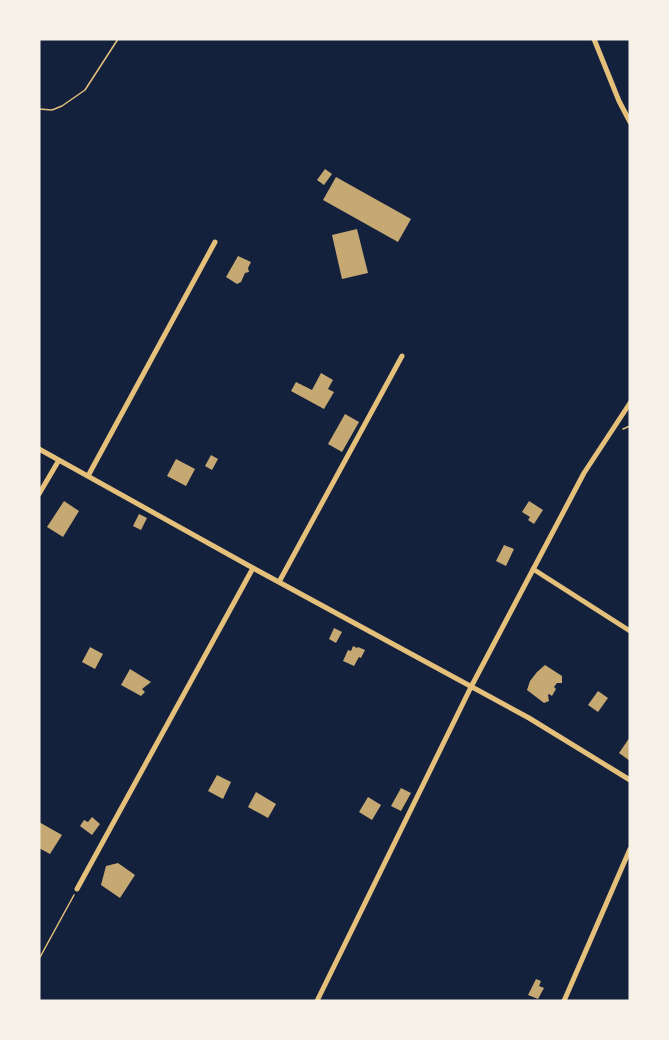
<svg xmlns="http://www.w3.org/2000/svg" width="669" height="1040" font-family="Commissioner,sans-serif">
<style>
.building{fill:#c6a872}
.lines{fill:none;stroke-linecap:round;stroke-linejoin:round}
.path{stroke:#e5c07b;stroke-width:1.5}
.minor{stroke:#e5c07b;stroke-width:5}
</style>
<rect width="100%" height="100%" fill="#14213d"/>
<!-- building -->
<path class="building" d="M 325,169 L 332,174 L 324,185 L 317,180 Z
M 336,177 L 411,219 L 398,242 L 323,200 Z
M 357,229 L 368,273 L 342,279 L 332,235 Z
M 238,256 L 251,262 L 248,268 L 249,272 L 245,273 L 241,282 L 237,284 L 226,277 Z
M 321,373 L 333,380 L 328,389 L 334,392 L 324,409 L 291,391 L 296,382 L 312,390 Z
M 345,414 L 359,422 L 342,452 L 328,444 Z
M 211,455 L 218,459 L 212,470 L 205,466 Z
M 176,459 L 195,469 L 186,486 L 167,476 Z
M 64,501 L 79,511 L 63,537 L 47,527 Z
M 529,501 L 543,510 L 534,524 L 528,520 L 530,517 L 522,512 Z
M 139,514 L 147,518 L 141,530 L 133,526 Z
M 504,545 L 514,549 L 506,566 L 496,561 Z
M 334,628 L 342,632 L 336,643 L 329,639 Z
M 353,646 L 357,648 L 358,647 L 365,650 L 361,658 L 359,657 L 354,666 L 343,661 L 348,650 L 351,651 Z
M 90,647 L 103,654 L 95,669 L 82,662 Z
M 545,665 L 562,676 L 562,683 L 557,683 L 554,687 L 556,689 L 552,696 L 549,694 L 548,695 L 549,701 L 544,703 L 527,690 L 530,681 L 537,672 Z
M 130,669 L 151,682 L 142,689 L 145,692 L 141,696 L 121,685 Z
M 598,691 L 608,698 L 598,712 L 588,705 Z
M 630,737 L 630,761 L 619,753 Z
M 217,775 L 231,782 L 223,799 L 208,791 Z
M 401,788 L 411,793 L 401,811 L 391,806 Z
M 256,792 L 276,804 L 268,818 L 248,807 Z
M 368,797 L 381,805 L 372,820 L 359,812 Z
M 92,817 L 100,824 L 92,835 L 80,826 L 84,820 L 88,822 Z
M 39,822 L 62,835 L 50,854 L 39,848 Z
M 118,863 L 135,875 L 120,898 L 101,885 L 106,866 Z
M 536,979 L 541,981 L 539,986 L 544,988 L 538,999 L 528,995 Z"/>
<g class="lines">
<!-- path -->
<path class="path" d="M 39,109 L 52,110 L 62,106 L 85,90 L 118,39
M 623,429 L 630,426
M 39,959 L 74,895"/>
<!-- minor -->
<path class="minor" d="M 594,39 L 619,101 L 630,122
M 39,449 L 253,568 L 529,718 L 630,780
M 88,476 L 215,242
M 39,494 L 59,460
M 533,569 L 630,631
M 279,582 L 402,356
M 77,889 L 253,568
M 317,1001 L 471,687 L 584,473 L 630,403
M 564,1001 L 630,849"/>
</g>
<!-- border -->
<rect width="669" height="1040" fill="none" stroke="#f6f1e7" stroke-width="81"/>
</svg>
